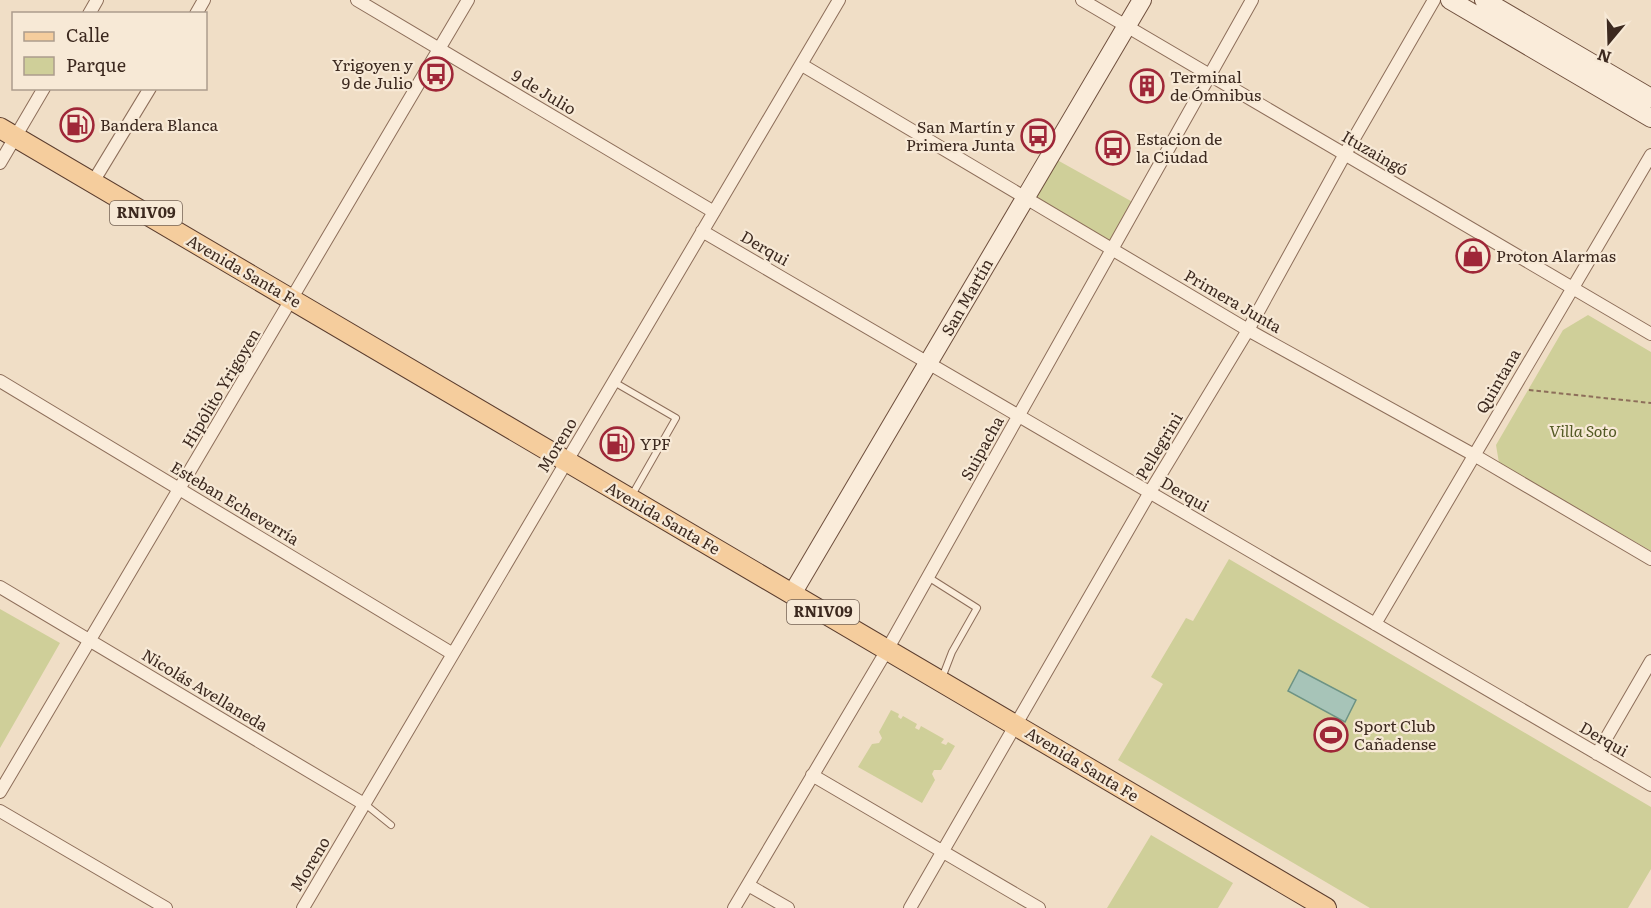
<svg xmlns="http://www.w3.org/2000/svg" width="1651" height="908" font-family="Literata,serif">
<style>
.green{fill:#cfcf99}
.water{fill:#a7c4b8;stroke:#6d9384;stroke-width:1.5}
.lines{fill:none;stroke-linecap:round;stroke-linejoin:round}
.lane-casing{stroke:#8d6e5a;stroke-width:8}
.street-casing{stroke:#8d6e5a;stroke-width:14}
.secondary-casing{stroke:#6f4f3d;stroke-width:20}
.primary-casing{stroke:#5b3d2e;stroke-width:22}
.path{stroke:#8d6e5a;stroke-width:2;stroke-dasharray:4.5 3;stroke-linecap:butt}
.lane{stroke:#faecda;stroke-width:6}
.street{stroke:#faecda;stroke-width:12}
.secondary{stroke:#faecda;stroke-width:18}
.primary{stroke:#f5cd9d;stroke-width:20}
.labels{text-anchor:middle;stroke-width:4.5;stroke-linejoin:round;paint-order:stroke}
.shield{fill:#f7e9d6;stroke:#746356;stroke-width:1.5}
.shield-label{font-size:15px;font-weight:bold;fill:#3c291f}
.poi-label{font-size:16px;fill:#3c291f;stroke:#f7e9d6;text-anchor:start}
.street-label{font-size:16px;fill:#3c291f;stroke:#f7e9d6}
.park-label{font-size:16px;font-style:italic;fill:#535a24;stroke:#f7e9d6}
</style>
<rect width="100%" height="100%" fill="#f0dec6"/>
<!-- green -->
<path class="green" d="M 1050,156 L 1138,205 L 1113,250 L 1025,198 Z
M 1588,315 L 1651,352 L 1651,551 L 1499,463 L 1496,445 L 1563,330 Z
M 1229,559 L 1651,807 L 1651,869 L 1628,908 L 1370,908 L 1118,760 L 1163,684 L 1151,677 L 1186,618 L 1193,621 Z
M 0,609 L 60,643 L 0,748 Z
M 891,710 L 899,714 L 898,717 L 901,719 L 903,716 L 917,724 L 915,728 L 919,730 L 921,726 L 944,739 L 941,743 L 946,745 L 948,742 L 955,746 L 941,770 L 934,770 L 932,774 L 935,780 L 922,803 L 858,767 L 872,744 L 879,743 L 882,738 L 879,732 Z
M 1151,835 L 1233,883 L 1218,908 L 1107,908 Z"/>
<!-- water -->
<path class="water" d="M 1299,670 L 1356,700 L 1345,722 L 1288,691 Z"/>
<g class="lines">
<defs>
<path id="lane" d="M 614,382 L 676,418 L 632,495
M 928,577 L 977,608 L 952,652 L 942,678
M 365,804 L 391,825"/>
<path id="street" d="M 357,0 L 714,212
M 1082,0 L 1651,334
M 89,14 L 97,0
M 196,14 L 204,0
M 802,65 L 1248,330 L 1474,455 L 1651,559
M 0,163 L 44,88
M 93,182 L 150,88
M 702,231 L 1651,785
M 0,381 L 453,654
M 0,587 L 364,804
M 1375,624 L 1651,155
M 1597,754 L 1651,661
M 812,775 L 1039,908
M 0,792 L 468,0
M 0,811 L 166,908
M 748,885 L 788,908
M 303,908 L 839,0
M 734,908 L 887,650 L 1252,0
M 910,908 L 1150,492 L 1248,330 L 1345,154 L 1434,0"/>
<path id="secondary" d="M 1450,0 L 1651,118
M 1484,0 L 1651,98
M 792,594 L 1142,0"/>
<path id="primary" d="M 0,128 L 1326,908"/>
</defs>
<!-- lane casing -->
<use href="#lane" class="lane-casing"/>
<!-- street casing -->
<use href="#street" class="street-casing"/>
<!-- secondary casing -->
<use href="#secondary" class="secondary-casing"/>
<!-- primary casing -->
<use href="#primary" class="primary-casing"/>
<!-- path -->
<path class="path" d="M 1529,390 L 1651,403"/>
<!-- lane -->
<use href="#lane" class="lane"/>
<!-- street -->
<use href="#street" class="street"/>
<!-- secondary -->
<use href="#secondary" class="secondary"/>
<!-- primary -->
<use href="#primary" class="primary"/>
</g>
<!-- icons -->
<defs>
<symbol id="bus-ring" viewBox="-11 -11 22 22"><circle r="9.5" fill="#f7e9d6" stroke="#9f2738" stroke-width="1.5"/><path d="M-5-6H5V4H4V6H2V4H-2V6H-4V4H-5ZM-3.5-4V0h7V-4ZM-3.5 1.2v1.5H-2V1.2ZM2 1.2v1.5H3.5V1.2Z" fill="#9f2738"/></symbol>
<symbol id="building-ring" viewBox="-11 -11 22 22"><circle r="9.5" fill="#f7e9d6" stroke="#9f2738" stroke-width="1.5"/><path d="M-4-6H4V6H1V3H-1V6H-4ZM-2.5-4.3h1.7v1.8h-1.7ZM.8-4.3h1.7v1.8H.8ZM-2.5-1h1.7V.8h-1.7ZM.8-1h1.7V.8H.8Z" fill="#9f2738"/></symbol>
<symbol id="fuel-ring" viewBox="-11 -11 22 22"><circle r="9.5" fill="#f7e9d6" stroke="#9f2738" stroke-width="1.5"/><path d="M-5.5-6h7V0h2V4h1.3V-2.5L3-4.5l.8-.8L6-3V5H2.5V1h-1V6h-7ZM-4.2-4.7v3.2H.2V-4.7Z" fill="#9f2738"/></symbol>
<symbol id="shop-ring" viewBox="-11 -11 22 22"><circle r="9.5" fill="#f7e9d6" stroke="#9f2738" stroke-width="1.5"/><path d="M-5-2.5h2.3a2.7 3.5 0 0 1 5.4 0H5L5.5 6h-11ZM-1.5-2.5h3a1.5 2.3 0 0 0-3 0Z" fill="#9f2738"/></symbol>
<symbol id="stadium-ring" viewBox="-11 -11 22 22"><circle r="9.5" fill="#f7e9d6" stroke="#9f2738" stroke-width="1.5"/><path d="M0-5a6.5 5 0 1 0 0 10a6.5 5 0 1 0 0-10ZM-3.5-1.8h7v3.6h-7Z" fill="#9f2738"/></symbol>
</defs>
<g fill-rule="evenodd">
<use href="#bus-ring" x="417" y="55" width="38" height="38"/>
<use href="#building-ring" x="1128" y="67" width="38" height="38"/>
<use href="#fuel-ring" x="58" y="106" width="38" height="38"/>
<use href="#bus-ring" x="1019" y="117" width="38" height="38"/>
<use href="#bus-ring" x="1094" y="129" width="38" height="38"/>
<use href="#shop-ring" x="1454" y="237" width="38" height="38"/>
<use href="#fuel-ring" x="598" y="425" width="38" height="38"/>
<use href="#stadium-ring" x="1312" y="716" width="38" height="38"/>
</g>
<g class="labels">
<!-- shield labels -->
<g class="shield">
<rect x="110" y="201" width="72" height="24" rx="4.5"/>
<rect x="787" y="600" width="72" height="24" rx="4.5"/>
</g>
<g class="shield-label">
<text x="146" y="218">RN1V09</text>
<text x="823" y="617">RN1V09</text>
</g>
<!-- poi labels -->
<g class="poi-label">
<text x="413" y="71" text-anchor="end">Yrigoyen y<tspan x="413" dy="18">9 de Julio</tspan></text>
<text x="1170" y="83">Terminal<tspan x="1170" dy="18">de Ómnibus</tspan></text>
<text x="100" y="131">Bandera Blanca</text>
<text x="1015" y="133" text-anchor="end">San Martín y<tspan x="1015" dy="18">Primera Junta</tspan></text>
<text x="1136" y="145">Estacion de<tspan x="1136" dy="18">la Ciudad</tspan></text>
<text x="1496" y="262">Proton Alarmas</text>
<text x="640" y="450">YPF</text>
<text x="1354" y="732">Sport Club<tspan x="1354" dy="18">Cañadense</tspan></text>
</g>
<!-- street labels -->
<g class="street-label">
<text transform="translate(544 92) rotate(31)" y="6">9 de Julio</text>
<text transform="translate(1375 153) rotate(30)" y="6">Ituzaingó</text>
<text transform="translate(765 248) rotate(30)" y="6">Derqui</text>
<text transform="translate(244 271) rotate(30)" y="6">Avenida Santa Fe</text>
<text transform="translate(967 297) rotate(-60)" y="6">San Martín</text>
<text transform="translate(1233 301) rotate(30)" y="6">Primera Junta</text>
<text transform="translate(1498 381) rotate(-60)" y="6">Quintana</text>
<text transform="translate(221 388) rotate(-59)" y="6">Hipólito Yrigoyen</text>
<text transform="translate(557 445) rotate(-59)" y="6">Moreno</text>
<text transform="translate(1159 446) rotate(-59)" y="6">Pellegrini</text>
<text transform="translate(982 448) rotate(-61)" y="6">Suipacha</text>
<text transform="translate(1185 494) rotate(30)" y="6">Derqui</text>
<text transform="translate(235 503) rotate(31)" y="6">Esteban Echeverría</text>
<text transform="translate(663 518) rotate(30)" y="6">Avenida Santa Fe</text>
<text transform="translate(205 690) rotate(31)" y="6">Nicolás Avellaneda</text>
<text transform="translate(1604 739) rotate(30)" y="6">Derqui</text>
<text transform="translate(1082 764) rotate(31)" y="6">Avenida Santa Fe</text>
<text transform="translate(310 864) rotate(-59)" y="6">Moreno</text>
</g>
<!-- park labels -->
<g class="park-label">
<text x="1583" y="437">Villa Soto</text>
</g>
</g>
<!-- legend -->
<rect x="12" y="12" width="195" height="78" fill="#f7e9d6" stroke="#ac9c8d" stroke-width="1.5"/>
<rect x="24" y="32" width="30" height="9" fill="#f5cd9d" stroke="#ac9c8d" stroke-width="1.5"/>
<text x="66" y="42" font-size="18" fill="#3c291f">Calle</text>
<rect x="24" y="57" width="30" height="18" fill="#cfcf99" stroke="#ac9c8d" stroke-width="1.5"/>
<text x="66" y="72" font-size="18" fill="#3c291f">Parque</text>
<!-- north arrow -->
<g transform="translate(1609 42) rotate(199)" stroke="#f7e9d6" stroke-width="4.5" paint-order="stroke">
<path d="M0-4.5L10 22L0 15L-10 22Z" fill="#3c291f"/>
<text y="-9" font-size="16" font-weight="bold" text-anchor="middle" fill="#3c291f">N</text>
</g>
</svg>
